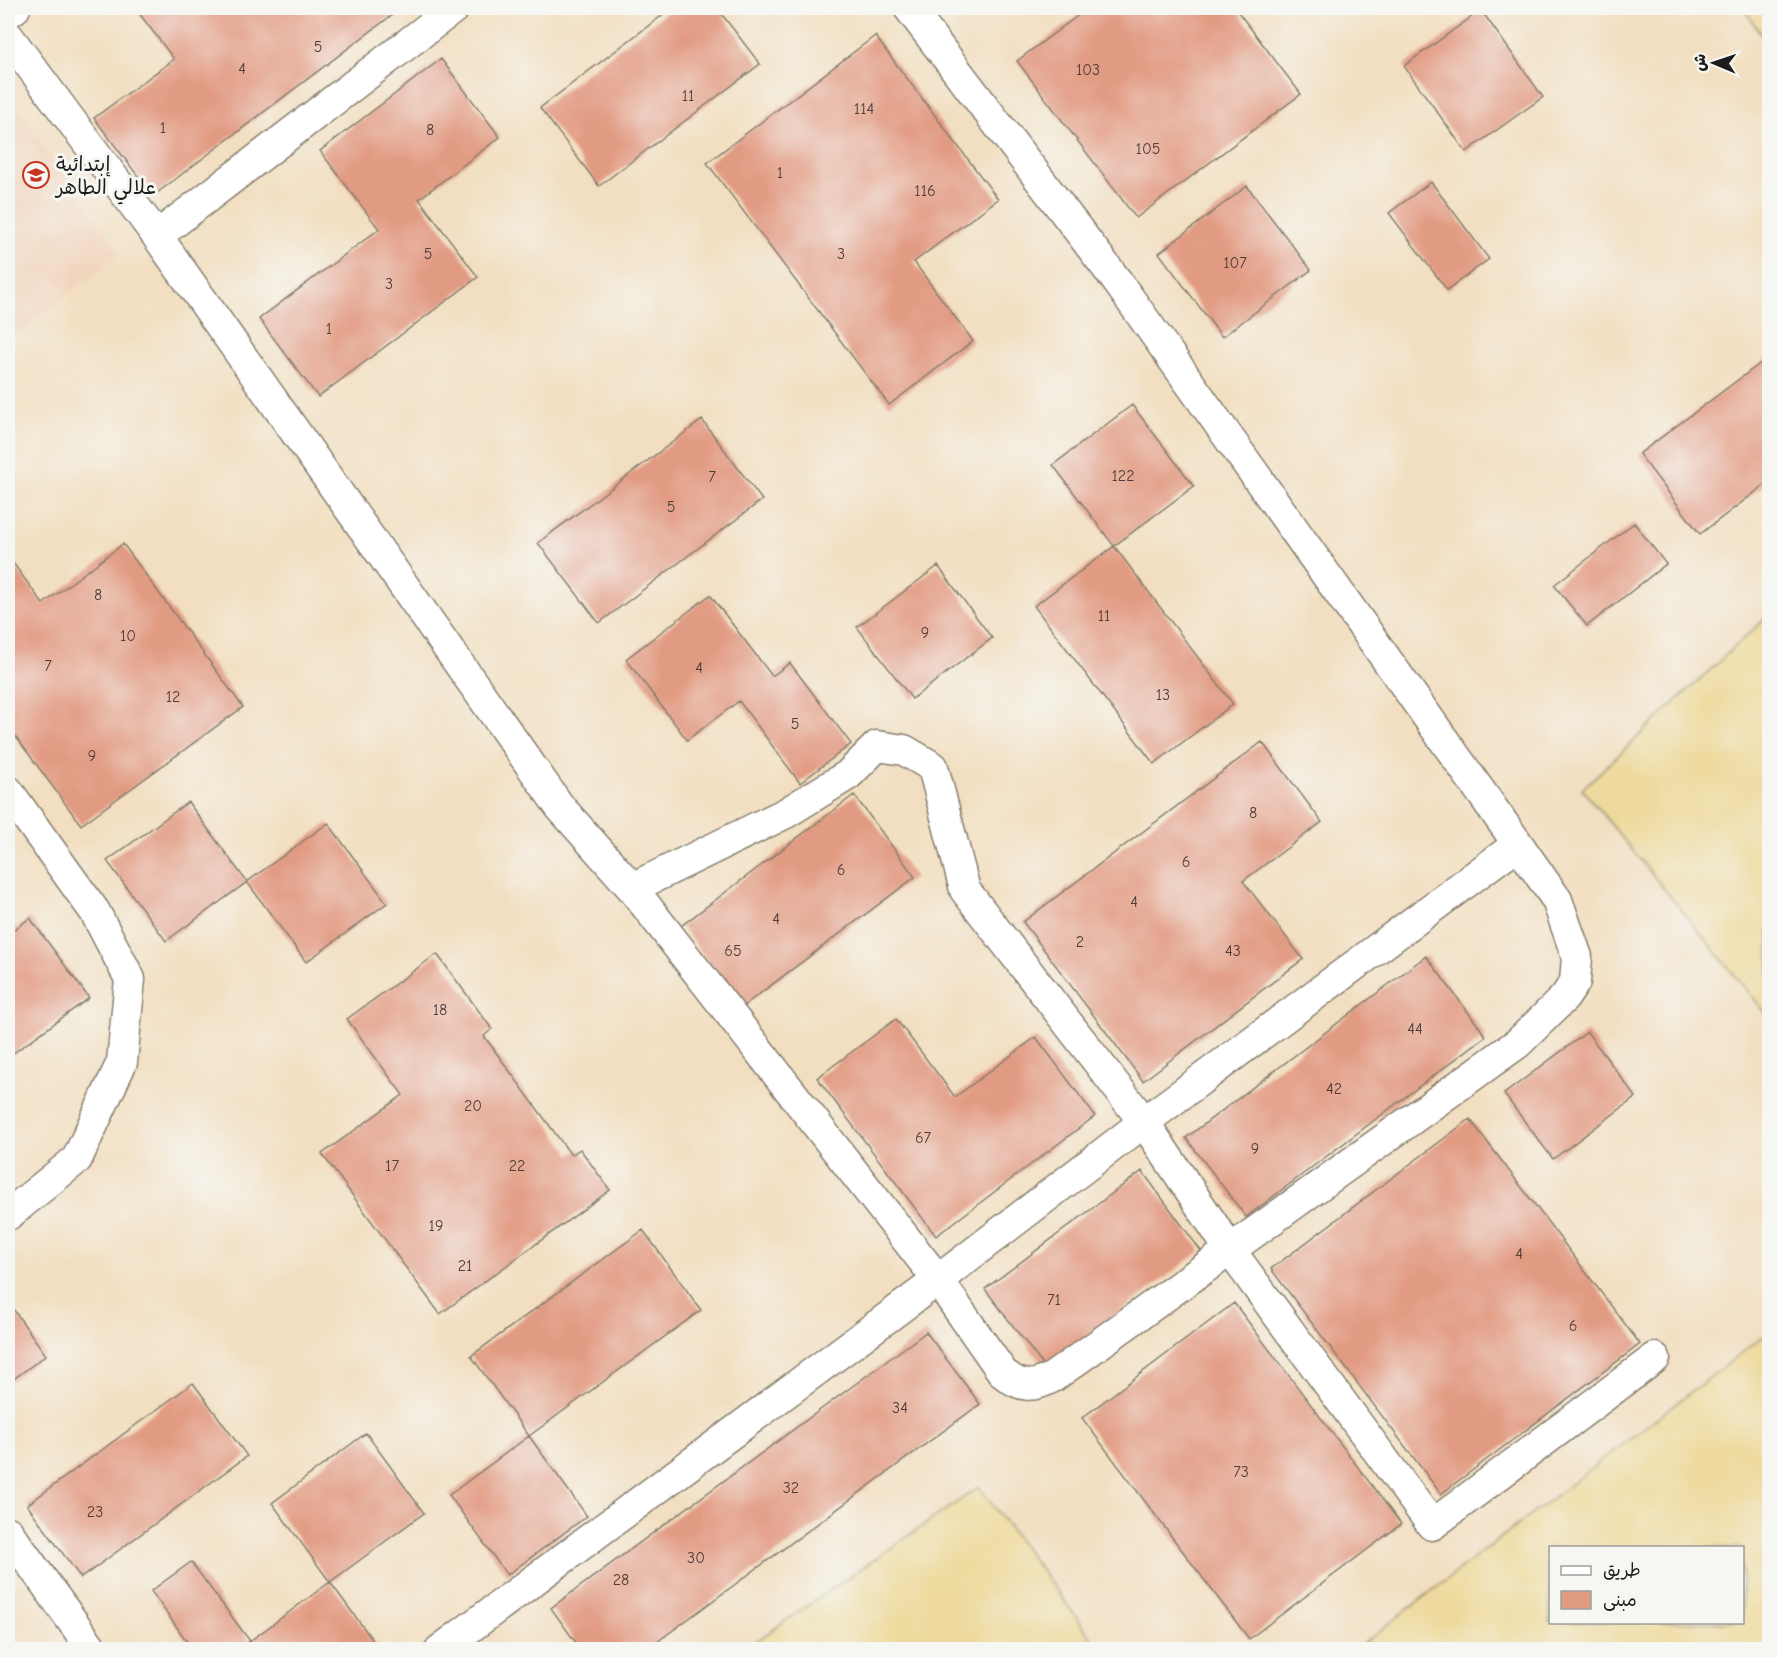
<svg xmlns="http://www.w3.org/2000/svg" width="1777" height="1657" font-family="'Comic Neue','Playpen Sans Arabic',sans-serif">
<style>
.built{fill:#f1d5bd}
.sand{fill:#eeda9e;stroke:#857b5d;stroke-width:1.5;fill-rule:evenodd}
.building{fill:#e29b83}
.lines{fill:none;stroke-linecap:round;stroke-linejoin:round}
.street-casing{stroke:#877e6e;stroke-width:33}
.street{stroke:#fff;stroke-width:30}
.labels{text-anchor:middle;stroke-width:6;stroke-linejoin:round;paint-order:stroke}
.number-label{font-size:16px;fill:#4e3c36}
.poi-label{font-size:20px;fill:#1c1c1c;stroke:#f6f6f2;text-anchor:start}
</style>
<rect width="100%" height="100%" fill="#f6f6f2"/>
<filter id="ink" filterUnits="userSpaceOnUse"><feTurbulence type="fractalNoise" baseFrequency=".0167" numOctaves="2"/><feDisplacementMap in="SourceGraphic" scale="12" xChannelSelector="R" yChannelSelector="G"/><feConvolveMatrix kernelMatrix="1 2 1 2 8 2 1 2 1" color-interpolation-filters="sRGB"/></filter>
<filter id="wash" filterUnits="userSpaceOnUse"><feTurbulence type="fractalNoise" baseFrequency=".008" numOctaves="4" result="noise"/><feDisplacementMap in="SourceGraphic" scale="24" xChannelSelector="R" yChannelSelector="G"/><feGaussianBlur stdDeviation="1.35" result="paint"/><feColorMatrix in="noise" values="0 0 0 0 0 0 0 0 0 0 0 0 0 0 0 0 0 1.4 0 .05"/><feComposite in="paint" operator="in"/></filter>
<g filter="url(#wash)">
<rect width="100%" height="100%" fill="#f2dfc1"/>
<!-- built -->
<path class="built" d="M 8,97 L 121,253 L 8,341 Z"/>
<!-- sand -->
<path class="sand" d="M 1744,8 L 1769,8 L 1769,47 Z
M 1769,615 L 1769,1017 L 1582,789 Z
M 1769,1332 L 1769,1649 L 1356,1649 ZM 1550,1548 L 1742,1548 L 1742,1622 L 1550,1622 Z
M 979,1487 L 1100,1649 L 745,1649 Z"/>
<g id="blocks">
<!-- building -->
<path class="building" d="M 135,8 L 387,8 L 392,15 L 153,196 L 94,118 L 174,59 Z
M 672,8 L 717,8 L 760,64 L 599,186 L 540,108 Z
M 1088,8 L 1235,8 L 1301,94 L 1136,218 L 1017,61 Z
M 1481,10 L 1543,97 L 1466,152 L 1404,66 Z
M 875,36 L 998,199 L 914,262 L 973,341 L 889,405 L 707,163 Z
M 441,59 L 500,137 L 419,199 L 478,277 L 318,397 L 259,319 L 379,229 L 320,151 Z
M 1431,182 L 1489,259 L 1447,290 L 1389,213 Z
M 1247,186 L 1311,270 L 1222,337 L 1159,253 Z
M 1770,356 L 1770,481 L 1700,534 L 1639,454 Z
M 1132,405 L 1194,486 L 1114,546 L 1233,704 L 1154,764 L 1034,606 L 1114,546 L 1053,465 Z
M 702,420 L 762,500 L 599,623 L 538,543 Z
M 1634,523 L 1666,564 L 1587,626 L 1554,585 Z
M 123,544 L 243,707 L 81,825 L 8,726 L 8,556 L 43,604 Z
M 938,566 L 992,638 L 912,699 L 857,627 Z
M 710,595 L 772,676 L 790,663 L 851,744 L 800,783 L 739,701 L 687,740 L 626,659 Z
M 1262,742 L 1322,822 L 1243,881 L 1303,959 L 1143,1081 L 1023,922 Z
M 854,795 L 915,877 L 742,1007 L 681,926 Z
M 188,802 L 247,882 L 166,941 L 107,861 Z
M 328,823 L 387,903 L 306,962 L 247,882 Z
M 30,918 L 89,998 L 8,1057 L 8,934 Z
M 437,954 L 492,1029 L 484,1036 L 571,1155 L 580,1149 L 610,1190 L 440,1314 L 322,1154 L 403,1095 L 347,1019 Z
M 1426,956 L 1486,1036 L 1246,1217 L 1186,1138 Z
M 896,1019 L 955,1097 L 1036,1037 L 1095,1116 L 936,1236 L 817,1078 Z
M 1587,1032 L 1636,1097 L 1553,1159 L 1504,1094 Z
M 1470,1119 L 1640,1344 L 1441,1494 L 1271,1269 Z
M 1142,1171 L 1201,1251 L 1045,1368 L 985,1289 Z
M 643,1230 L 701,1310 L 529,1436 L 471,1356 Z
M 8,1302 L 46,1355 L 8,1383 Z
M 1234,1303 L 1401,1524 L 1249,1639 L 1082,1418 Z
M 926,1332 L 980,1404 L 646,1650 L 581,1650 L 551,1608 Z
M 193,1383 L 247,1456 L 81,1578 L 27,1505 Z
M 366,1433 L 424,1513 L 330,1582 L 272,1503 Z
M 529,1436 L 587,1516 L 507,1575 L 449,1495 Z
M 191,1562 L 250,1641 L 238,1650 L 193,1650 L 151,1591 Z
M 330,1582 L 380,1650 L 256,1650 L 250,1641 Z"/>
</g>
</g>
<g filter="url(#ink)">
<use href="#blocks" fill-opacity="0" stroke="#877e6e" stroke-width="1.5"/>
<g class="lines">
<defs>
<path id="street" d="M 8,13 L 15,8
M 8,36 L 157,236 L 560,807 L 632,888 L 938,1280 L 1003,1373 C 1021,1388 1033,1388 1053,1377 L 1518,1043 L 1565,997 L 1575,982 L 1577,957 L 1557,900 L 1518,844 L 1117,281 L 909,8
M 157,236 L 454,8
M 8,791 L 95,912 L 130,979 L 122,1062 L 77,1159 L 8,1215
M 632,888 L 786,813 L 848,775 L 877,746 L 904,750 L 933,767 L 965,890 L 1144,1122 L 1230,1250 L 1432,1525 L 1655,1358
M 8,1532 L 93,1650
M 440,1650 L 938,1280 L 1144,1122 L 1518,844"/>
</defs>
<!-- street casing -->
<use href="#street" class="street-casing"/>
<!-- street -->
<use href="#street" class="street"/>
</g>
</g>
<!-- icons -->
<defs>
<symbol id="school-ring" viewBox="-11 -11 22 22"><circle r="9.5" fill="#f6f6f2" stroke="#c8321e" stroke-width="1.5"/><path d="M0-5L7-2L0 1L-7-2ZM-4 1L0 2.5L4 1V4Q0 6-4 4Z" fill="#c8321e"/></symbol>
</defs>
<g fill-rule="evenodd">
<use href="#school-ring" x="21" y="160" width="30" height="30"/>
</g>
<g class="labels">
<!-- number labels -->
<g class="number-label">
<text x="318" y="52">5</text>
<text x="242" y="74">4</text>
<text x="1088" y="75">103</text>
<text x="688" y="101">11</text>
<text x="864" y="114">114</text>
<text x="163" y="133">1</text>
<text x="430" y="135">8</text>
<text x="1148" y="154">105</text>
<text x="780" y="178">1</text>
<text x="925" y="196">116</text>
<text x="428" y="259">5</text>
<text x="841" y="259">3</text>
<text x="1235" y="268">107</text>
<text x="389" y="289">3</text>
<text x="329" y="334">1</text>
<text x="1123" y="481">122</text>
<text x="712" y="482">7</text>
<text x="671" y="512">5</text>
<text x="98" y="600">8</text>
<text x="1104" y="621">11</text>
<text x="925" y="638">9</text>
<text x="128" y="641">10</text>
<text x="48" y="671">7</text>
<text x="699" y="673">4</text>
<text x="1163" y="700">13</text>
<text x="173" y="702">12</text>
<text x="795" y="729">5</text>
<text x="92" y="761">9</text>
<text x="1253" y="818">8</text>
<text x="1186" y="867">6</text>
<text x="841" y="875">6</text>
<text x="1134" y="907">4</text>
<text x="776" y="924">4</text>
<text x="1080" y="947">2</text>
<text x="733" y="956">65</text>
<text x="1233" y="956">43</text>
<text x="440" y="1015">18</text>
<text x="1415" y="1034">44</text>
<text x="1334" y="1094">42</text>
<text x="473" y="1111">20</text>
<text x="923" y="1143">67</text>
<text x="1255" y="1154">9</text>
<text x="392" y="1171">17</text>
<text x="517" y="1171">22</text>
<text x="436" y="1231">19</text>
<text x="1519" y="1259">4</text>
<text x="465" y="1271">21</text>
<text x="1054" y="1305">71</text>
<text x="1573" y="1331">6</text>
<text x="900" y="1413">34</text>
<text x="1241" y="1477">73</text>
<text x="791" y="1493">32</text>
<text x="95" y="1517">23</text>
<text x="696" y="1563">30</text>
<text x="621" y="1585">28</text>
</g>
<!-- poi labels -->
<g class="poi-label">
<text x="56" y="171">إبتدائية<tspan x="56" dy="23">علالي الطاهر</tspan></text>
</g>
</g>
<!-- margin -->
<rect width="1777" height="1657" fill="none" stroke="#f6f6f2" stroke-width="30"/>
<!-- legend -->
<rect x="1549" y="1546" width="195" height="78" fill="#f6f6f2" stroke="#9f9f9c" stroke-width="1.5"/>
<rect x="1561" y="1566" width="30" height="9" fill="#ffffff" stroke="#9f9f9c" stroke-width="1.5"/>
<text x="1603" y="1576" font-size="18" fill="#1c1c1c">طريق</text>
<rect x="1561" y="1591" width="30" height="18" fill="#e29b83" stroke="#9f9f9c" stroke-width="1.5"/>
<text x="1603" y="1606" font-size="18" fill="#1c1c1c">مبنى</text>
<!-- north arrow -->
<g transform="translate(1714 63) rotate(272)" stroke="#f6f6f2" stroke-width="4.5" paint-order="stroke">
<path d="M0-4.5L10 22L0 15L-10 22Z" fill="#1c1c1c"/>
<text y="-9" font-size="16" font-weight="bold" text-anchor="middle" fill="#1c1c1c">ش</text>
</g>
</svg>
